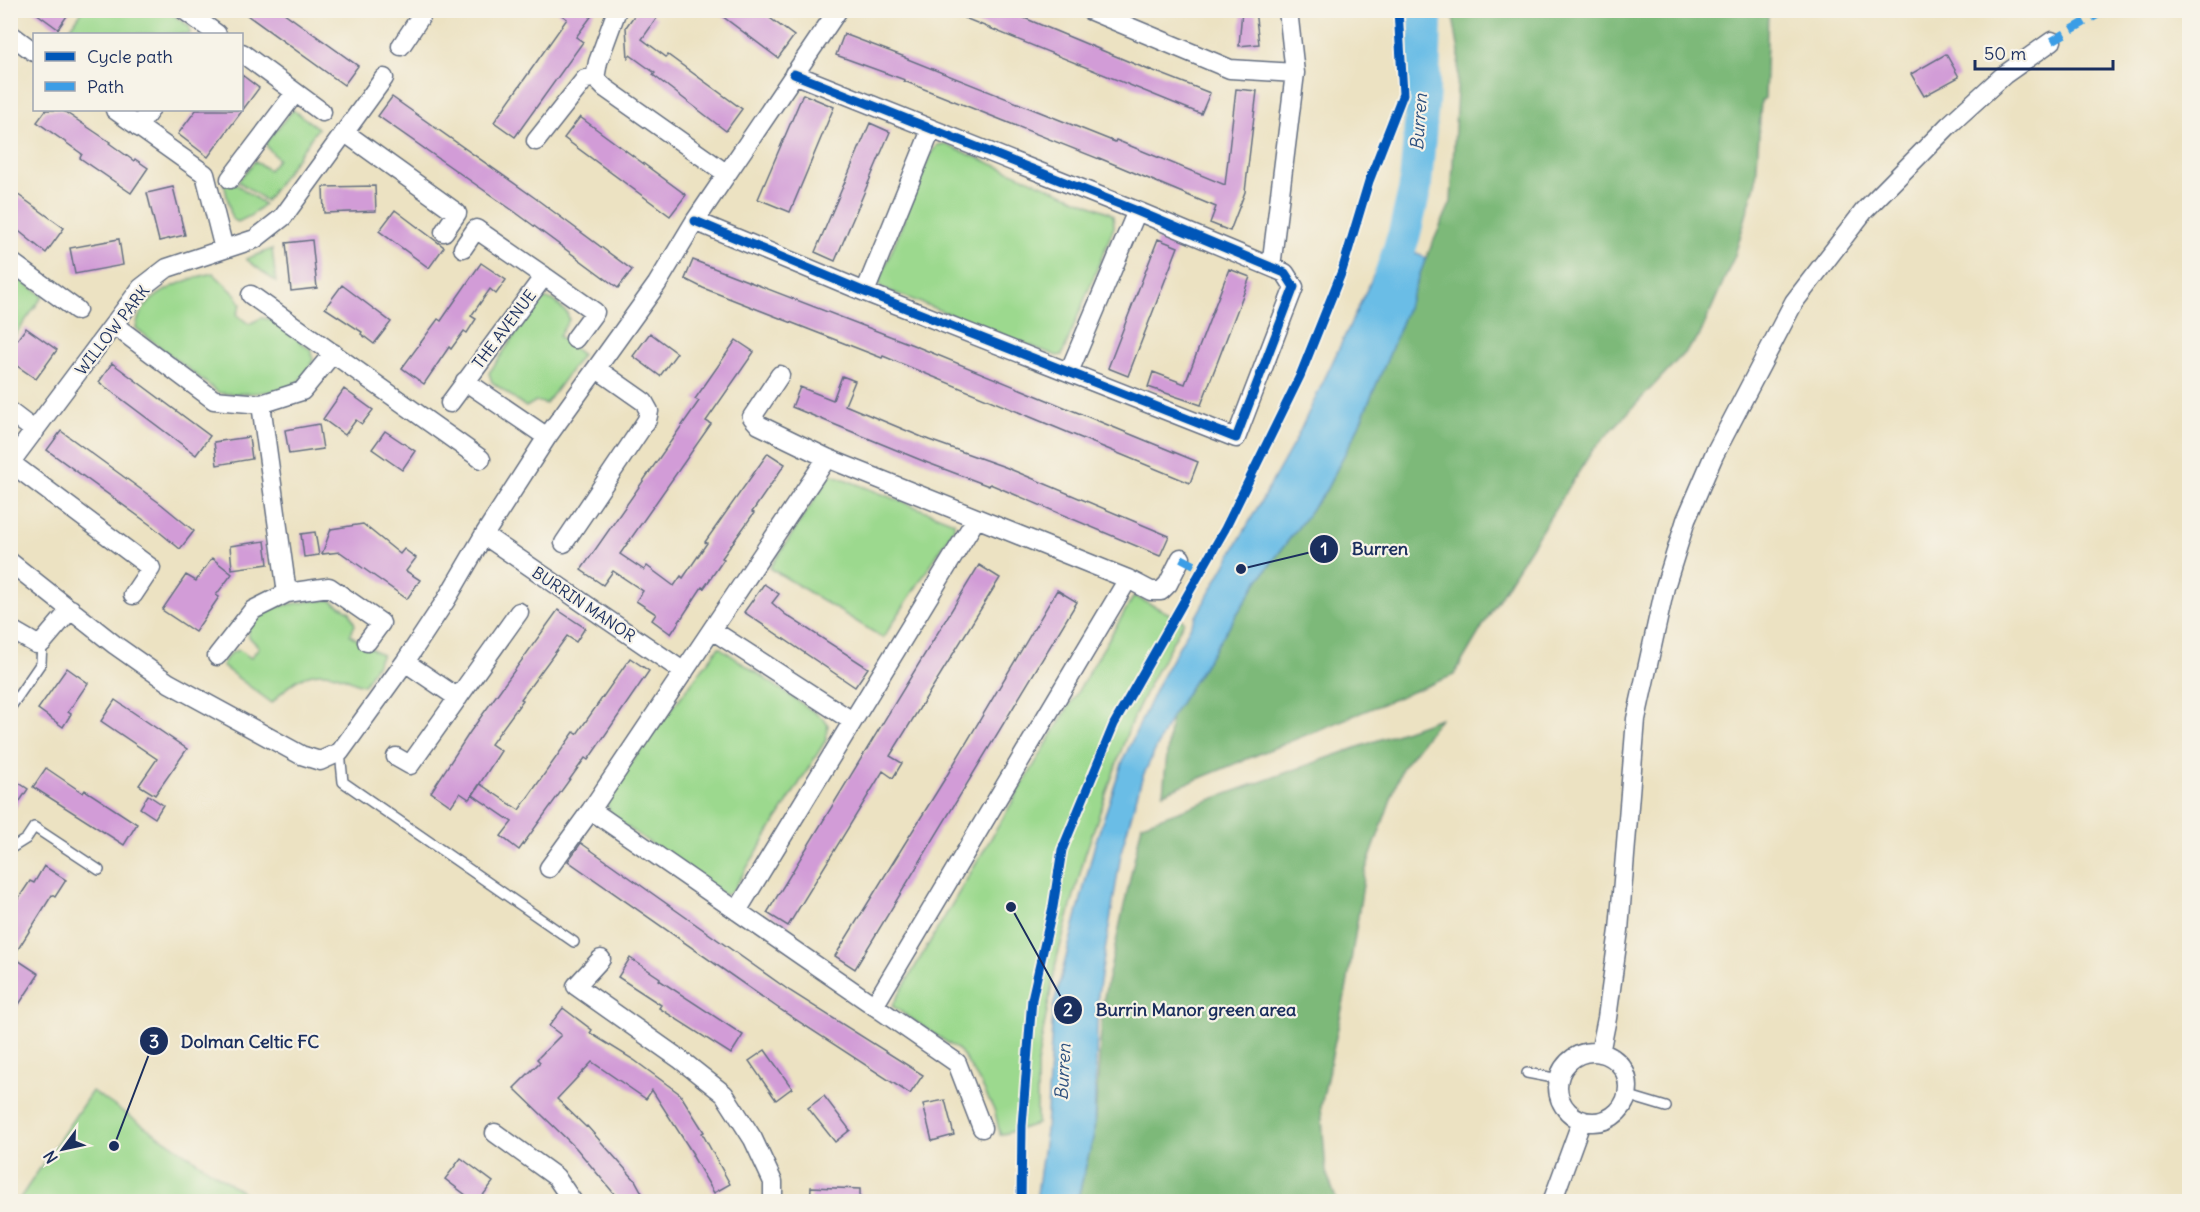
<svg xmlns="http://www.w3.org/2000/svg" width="2200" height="1212" font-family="Delius,sans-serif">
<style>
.green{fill:#9cd98e;stroke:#5c8476;stroke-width:1.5}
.forest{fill:#7db979;stroke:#4c746c;stroke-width:1.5}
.water{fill:#6abde6;stroke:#4276a2;stroke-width:1.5}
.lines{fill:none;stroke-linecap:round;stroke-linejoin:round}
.river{stroke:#6abde6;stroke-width:33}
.building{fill:#d29cd7}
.service-casing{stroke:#646e81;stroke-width:12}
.minor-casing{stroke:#646e81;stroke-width:21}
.service{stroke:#fff;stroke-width:9}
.minor{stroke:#fff;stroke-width:18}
.quiet{stroke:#3b9de6;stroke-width:8;stroke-dasharray:15 8;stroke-linecap:butt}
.cycleway-casing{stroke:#f7f3e8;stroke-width:13}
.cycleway{stroke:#0057b8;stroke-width:9}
.labels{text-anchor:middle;stroke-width:4.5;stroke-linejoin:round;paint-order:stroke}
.street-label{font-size:16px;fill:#1b2f5e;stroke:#f7f3e8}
.water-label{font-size:18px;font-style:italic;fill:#2f5280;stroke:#f7f3e8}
.leader{fill:none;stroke:#1b2f5e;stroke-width:2}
.callout-dot{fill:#1b2f5e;stroke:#f7f3e8;stroke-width:2}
.mark-label{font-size:18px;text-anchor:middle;font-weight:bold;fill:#fff}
.callout-label{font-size:18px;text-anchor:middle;font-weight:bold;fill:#1b2f5e;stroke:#f7f3e8;stroke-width:4.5;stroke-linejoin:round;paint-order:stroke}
</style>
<rect width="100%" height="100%" fill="#f7f3e8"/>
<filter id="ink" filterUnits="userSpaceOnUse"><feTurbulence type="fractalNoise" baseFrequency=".0167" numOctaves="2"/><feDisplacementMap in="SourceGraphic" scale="12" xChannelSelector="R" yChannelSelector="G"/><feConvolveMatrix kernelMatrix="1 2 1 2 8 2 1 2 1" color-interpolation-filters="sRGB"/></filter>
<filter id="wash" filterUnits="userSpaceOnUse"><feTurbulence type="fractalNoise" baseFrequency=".008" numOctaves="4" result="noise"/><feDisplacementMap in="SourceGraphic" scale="24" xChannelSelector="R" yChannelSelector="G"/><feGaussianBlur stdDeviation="1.35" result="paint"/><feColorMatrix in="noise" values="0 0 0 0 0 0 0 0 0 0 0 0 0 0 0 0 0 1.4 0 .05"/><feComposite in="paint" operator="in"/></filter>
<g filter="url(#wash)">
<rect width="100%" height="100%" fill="#ece2c2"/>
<!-- green -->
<path class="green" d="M 83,10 L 167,11 L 189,26 L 190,34 L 66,34 Z
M 293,110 L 318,128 L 266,201 L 238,181 L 255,161 L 269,170 L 278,159 L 267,147 L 266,142 Z
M 944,144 L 1108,212 L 1113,215 L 1114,227 L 1062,355 L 1057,356 L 880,287 L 879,282 L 931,153 L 937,145 Z
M 222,174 L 264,204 L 252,215 L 238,222 L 232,219 Z
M 272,249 L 276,282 L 246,259 Z
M 11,273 L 43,296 L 11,341 Z
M 213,273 L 236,295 L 241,304 L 237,315 L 249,324 L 261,318 L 270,319 L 311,350 C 311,353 313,356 313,359 C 311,369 298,383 289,387 C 275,393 234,395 219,393 L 136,328 C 140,295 185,279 213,273 Z
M 544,299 L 553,300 L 567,313 L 569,320 L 559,336 L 582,355 L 546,404 L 536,401 L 526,407 L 492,382 L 489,373 L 536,304 Z
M 831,474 L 954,522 L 954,529 L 883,638 L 770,568 Z
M 1134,596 L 1184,621 L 1150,683 L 1130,725 L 1085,855 L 1057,958 L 1037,1064 L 1037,1124 L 1000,1135 L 995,1112 L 981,1084 L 960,1051 L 892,1006 Z
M 330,600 L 350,612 L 355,625 L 350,635 L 382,655 L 364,685 C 356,684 350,679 342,677 C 312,665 290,681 272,703 L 222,666 C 227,657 229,652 239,650 L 251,658 L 259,647 L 248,636 L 248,628 L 267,608 L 311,601 Z
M 719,647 L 824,719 L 828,725 L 826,740 L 732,892 L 724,895 L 613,817 L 607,805 L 607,793 Z
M 92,1091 L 256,1201 L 18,1201 Z"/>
<!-- forest -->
<path class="forest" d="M 1452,11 L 1768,11 L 1765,98 L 1761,101 L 1756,181 L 1735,255 L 1699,337 L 1592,451 L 1510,580 L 1454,675 L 1163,793 L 1171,717 L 1258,581 L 1326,490 L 1356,432 L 1389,355 L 1426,258 L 1451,202 L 1459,52 Z
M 1440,718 L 1402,768 L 1365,872 L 1347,986 L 1321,1106 L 1326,1172 L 1337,1201 L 1077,1202 L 1094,1134 L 1103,1001 L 1142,824 Z"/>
<!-- water -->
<path class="water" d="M 1392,242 L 1426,258 L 1389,355 L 1356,432 L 1326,490 L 1258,581 L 1171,717 L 1142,778 L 1122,848 L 1098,994 L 1094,1134 L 1077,1201 L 1036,1201 L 1046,1130 L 1053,1008 L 1095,844 L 1124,758 L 1159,682 L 1295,441 L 1376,270 Z"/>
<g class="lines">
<!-- river -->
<path class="river" d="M 1386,289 L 1404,235 L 1415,189 L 1423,96 L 1426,10"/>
</g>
<g id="blocks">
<!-- building -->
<path class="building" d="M 32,10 L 71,10 L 58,29 Z
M 240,10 L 280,10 L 358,66 L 344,85 Z
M 555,10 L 596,10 L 576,37 L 583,42 L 515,137 L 494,122 L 567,19 Z
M 638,10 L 646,10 L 657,18 L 642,39 L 666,57 L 668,55 L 742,109 L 726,131 L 653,75 L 655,73 L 630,55 L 628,58 L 626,27 Z
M 714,10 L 759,10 L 794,36 L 778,58 Z
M 945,10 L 1005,10 L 1149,70 L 1149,69 L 1210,93 L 1201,114 Z
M 1242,10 L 1255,10 L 1259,44 L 1239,46 Z
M 844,34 L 905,57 L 905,58 L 1115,142 L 1116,140 L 1225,185 L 1236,89 L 1257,91 L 1245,192 L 1230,231 L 1210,223 L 1216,207 L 1099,158 L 1099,159 L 904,81 L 905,80 L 836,55 Z
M 1946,54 L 1959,77 L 1924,96 L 1911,74 Z
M 242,75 L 259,88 L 208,157 L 178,134 L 196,110 L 242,110 Z
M 803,94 L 834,107 L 790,212 L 758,199 Z
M 392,97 L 535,198 L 632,270 L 618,288 L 515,212 L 378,116 Z
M 46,110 L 62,110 L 110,142 L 109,143 L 134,161 L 135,159 L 148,168 L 131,193 L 80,158 L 82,154 L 37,122 Z
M 580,117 L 686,195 L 670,216 L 564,138 Z
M 870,123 L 890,132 L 835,261 L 815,252 Z
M 375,186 L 376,211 L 324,213 L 323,187 Z
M 173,187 L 185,235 L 159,241 L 147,193 Z
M 10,189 L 64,228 L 46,253 L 10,224 Z
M 395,210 L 444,247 L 429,268 L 379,231 Z
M 119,239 L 123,265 L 75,274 L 70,248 Z
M 1158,239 L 1178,247 L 1128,376 L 1108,368 Z
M 312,240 L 317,288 L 291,291 L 286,243 Z
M 693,260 L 913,345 L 1198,462 L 1190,483 L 883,356 L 882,358 L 703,288 L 685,279 Z
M 481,263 L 506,280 L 496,294 L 490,289 L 471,316 L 476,319 L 467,333 L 464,331 L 451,349 L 449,347 L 424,384 L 402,368 L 438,319 L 441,321 Z
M 1229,269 L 1250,277 L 1201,405 L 1148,387 L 1153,372 L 1185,384 Z
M 342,285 L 391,322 L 374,344 L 361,334 L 362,332 L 325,308 Z
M 26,328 L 57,350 L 36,379 L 10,361 L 10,349 Z
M 650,333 L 677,353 L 660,376 L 633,356 Z
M 736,340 L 754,352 L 706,421 L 711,424 L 620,554 L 644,570 L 647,566 L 674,586 L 681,576 L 683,578 L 707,543 L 705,542 L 768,453 L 785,464 L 752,512 L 754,513 L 722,558 L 724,559 L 704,588 L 702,587 L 671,634 L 652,620 L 656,614 L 636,601 L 643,591 L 613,571 L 603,585 L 581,570 L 699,401 L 695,399 Z
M 112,363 L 210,436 L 196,455 L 99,382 Z
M 842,376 L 855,381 L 845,405 L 929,440 L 1005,467 L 1169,536 L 1160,556 L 990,484 L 989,486 L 928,463 L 792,407 L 800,387 L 833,400 Z
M 344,389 L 373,410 L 362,424 L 356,420 L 345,435 L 323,419 Z
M 319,424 L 323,449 L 289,454 L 285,430 Z
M 61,431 L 161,504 L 194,531 L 180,549 L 152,526 L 47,450 Z
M 385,431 L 415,451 L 402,470 L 372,449 Z
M 249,437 L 252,459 L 217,465 L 214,442 Z
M 363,524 L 400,554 L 404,549 L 416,558 L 406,571 L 420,580 L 407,599 L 340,552 L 322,554 L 331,529 Z
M 315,532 L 319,555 L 304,557 L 301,534 Z
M 265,541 L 268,564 L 232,569 L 230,546 Z
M 212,558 L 232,574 L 216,595 L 219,597 L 195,632 L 162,610 L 186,575 L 196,581 Z
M 979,565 L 1000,578 L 890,756 L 902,763 L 893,778 L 883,771 L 788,926 L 767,913 Z
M 764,584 L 779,594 L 772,603 L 786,615 L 868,668 L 855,687 L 744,612 Z
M 1057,590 L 1077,602 L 855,969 L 835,956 L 946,777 Z
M 558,610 L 585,628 L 576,642 L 567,636 L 521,699 L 523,700 L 491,744 L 501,751 L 473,794 L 469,799 L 460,793 L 451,806 L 431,792 L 470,732 Z
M 630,658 L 649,671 L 588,760 L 585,758 L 519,850 L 501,836 L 512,822 L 473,795 L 480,784 L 519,810 L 574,732 L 577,734 Z
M 67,668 L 88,683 L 68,712 L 71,714 L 63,727 L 38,709 Z
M 115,700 L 187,749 L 155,795 L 139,785 L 157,759 L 101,721 Z
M 46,768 L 83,793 L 85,790 L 137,824 L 124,845 L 33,787 Z
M 10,777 L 28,789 L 10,816 Z
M 148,795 L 163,805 L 155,818 L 140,808 Z
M 581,843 L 790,991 L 923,1075 L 910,1094 L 781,1010 L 568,861 Z
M 44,866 L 66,880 L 55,897 L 52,895 L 13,957 L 39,974 L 10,1018 L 10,911 L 30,881 L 34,883 Z
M 630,958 L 660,978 L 659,980 L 743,1035 L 731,1054 L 659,1008 L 661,1005 L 618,977 Z
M 563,1008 L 592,1030 L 590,1033 L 634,1060 L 680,1094 L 704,1132 L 702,1133 L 730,1184 L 714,1193 L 692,1155 L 693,1154 L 652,1090 L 646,1099 L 592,1062 L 557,1099 L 586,1127 L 587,1126 L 635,1180 L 647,1202 L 621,1202 L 576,1148 L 514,1088 L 540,1062 L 537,1059 L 561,1035 L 549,1026 Z
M 765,1050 L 792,1088 L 776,1100 L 749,1061 Z
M 824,1096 L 850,1130 L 835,1142 L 808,1108 Z
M 945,1100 L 954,1135 L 932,1141 L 923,1104 Z
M 461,1158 L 493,1182 L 478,1202 L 475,1202 L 445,1179 Z
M 811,1187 L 860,1189 L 860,1202 L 810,1202 Z"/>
</g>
</g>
<g filter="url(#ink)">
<use href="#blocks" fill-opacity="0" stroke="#646e81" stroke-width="1.5"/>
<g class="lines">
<defs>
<path id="service" d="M 10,708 L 41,663 L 42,643
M 340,752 L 343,782 L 574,942
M 10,849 L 26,839 L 34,827 L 99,870
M 1527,1073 L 1559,1079
M 1626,1095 L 1666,1107"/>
<path id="minor" d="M 184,10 L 217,34
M 617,10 L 598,62 L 595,78 L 605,88 L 727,174
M 1089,10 L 1230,69 L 1295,73 L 1271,267
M 1288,10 L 1295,73
M 10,34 L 34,52
M 401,46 L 425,10
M 242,53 L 322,112
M 115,110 L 205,174 L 224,249
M 138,127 L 150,110
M 344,132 L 457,213 L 444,232
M 536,141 L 585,79 L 595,78
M 230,179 L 295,93
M 695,221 L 865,292 L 1236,438 L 1294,287 L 1285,273 L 1137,211 L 794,74
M 463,248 L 476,229 L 544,276
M 10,261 L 77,310
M 865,292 L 931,130
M 251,295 L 481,459
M 114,325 L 214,400 L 261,404 L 302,391 L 333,353
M 1069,372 L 1137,211
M 780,375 L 752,417 L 759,425 L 827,458 L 1128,579 L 1151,591 L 1161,591 L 1168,584 L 1181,558
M 465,381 L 547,437
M 450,403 L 544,276 L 595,312 L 575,339
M 261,404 L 287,593
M 10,412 L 35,431
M 10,463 L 141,288 L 167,268 L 255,239 L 283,217 L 384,78
M 11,463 L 151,568 L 133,595
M 484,535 L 684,672
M 564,543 L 647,420 L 649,411 L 644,402 L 597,369
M 10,562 L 115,645 L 169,683 L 301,755 L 320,761 L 340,752 L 405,662 L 446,600 L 484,535 L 547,437 L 657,284 L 695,221 L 838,10
M 10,629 L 36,644 L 42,643 L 71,609
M 712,630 L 852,721
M 217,656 L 253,610 L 287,593 L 329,587 L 381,623 L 367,642
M 405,662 L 458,698
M 396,757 L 410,765 L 519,612
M 591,810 L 957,1063 L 982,1128
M 549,868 L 591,810 L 827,458
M 737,911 L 976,519
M 601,959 L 576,986 L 681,1060 L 724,1094 L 753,1139 L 773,1182 L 773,1202
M 874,1006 L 1128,579
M1558 1087a35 35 0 1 1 70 0a35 35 0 1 1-70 0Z
M 1600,1053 L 1607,1018 L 1619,930 L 1636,719 L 1665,587 L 1686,520 L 1714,455 L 1794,302 L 1864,211 L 1949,125 L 2004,75 L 2052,41
M 495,1133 L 556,1177 L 573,1202
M 1552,1202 L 1582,1120"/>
</defs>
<!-- service casing -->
<use href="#service" class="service-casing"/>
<!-- minor casing -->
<use href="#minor" class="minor-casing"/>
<!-- service -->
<use href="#service" class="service"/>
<!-- minor -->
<use href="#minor" class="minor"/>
<!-- quiet -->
<path class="quiet" d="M 2052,41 L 2106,10
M 1181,558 L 1202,569"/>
<defs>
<path id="cycleway" d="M 695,221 L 865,292 L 1236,438 L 1294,287 L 1285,273 L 1137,211 L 794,74
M 1021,1202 L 1022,1126 L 1032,999 L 1053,907 L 1062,850 L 1114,724 L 1225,529 L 1300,376 L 1342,271 L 1369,181 L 1403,94 L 1398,10"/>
</defs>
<!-- cycleway casing -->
<use href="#cycleway" class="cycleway-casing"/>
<!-- cycleway -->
<use href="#cycleway" class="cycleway"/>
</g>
</g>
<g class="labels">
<!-- street labels -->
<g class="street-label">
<text transform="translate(504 329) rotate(-53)" y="6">THE AVENUE</text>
<text transform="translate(112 330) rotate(-52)" y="6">WILLOW PARK</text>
<text transform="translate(584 604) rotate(34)" y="6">BURRIN MANOR</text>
</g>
<!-- water labels -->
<g class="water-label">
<text transform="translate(1419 122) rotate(-86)" y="6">Burren</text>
<text transform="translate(1063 1072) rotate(-87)" y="6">Burren</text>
</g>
</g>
<!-- callouts -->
<path class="leader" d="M1241 569L1324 549M1011 907L1068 1010M114 1146L154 1041"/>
<g class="callout-dot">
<circle cx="1241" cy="569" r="6"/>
<circle cx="1011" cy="907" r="6"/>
<circle cx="114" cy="1146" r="6"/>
<circle cx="1324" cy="549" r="15"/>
<circle cx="1068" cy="1010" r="15"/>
<circle cx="154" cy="1041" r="15"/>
</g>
<g class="mark-label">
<text x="1324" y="555">1</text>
<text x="1068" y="1016">2</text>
<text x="154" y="1048">3</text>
</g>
<g class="callout-label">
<text x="1380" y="555">Burren</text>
<text x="1196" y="1016">Burrin Manor green area</text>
<text x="250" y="1048">Dolman Celtic FC</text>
</g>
<!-- margin -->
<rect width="2200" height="1212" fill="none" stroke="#f7f3e8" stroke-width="36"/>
<!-- legend -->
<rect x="33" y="33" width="210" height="78" fill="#f7f3e8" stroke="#9fa5b1" stroke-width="1.5"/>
<rect x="45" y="52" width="30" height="9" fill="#0057b8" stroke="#9fa5b1" stroke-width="1.5"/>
<text x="87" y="63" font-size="18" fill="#1b2f5e">Cycle path</text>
<rect x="45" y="82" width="30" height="9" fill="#3b9de6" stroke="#9fa5b1" stroke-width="1.5"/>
<text x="87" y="93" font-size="18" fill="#1b2f5e">Path</text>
<!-- north arrow -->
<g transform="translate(63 1149) rotate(237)" stroke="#f7f3e8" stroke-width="4.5" paint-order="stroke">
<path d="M0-4.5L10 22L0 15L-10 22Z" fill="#1b2f5e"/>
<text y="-9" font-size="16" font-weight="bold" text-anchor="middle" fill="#1b2f5e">N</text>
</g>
<!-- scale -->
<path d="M1975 60v9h138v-9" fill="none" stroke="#1b2f5e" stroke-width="3"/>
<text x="1984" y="60" font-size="18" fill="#1b2f5e" stroke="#f7f3e8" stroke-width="4.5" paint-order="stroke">50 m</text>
</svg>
